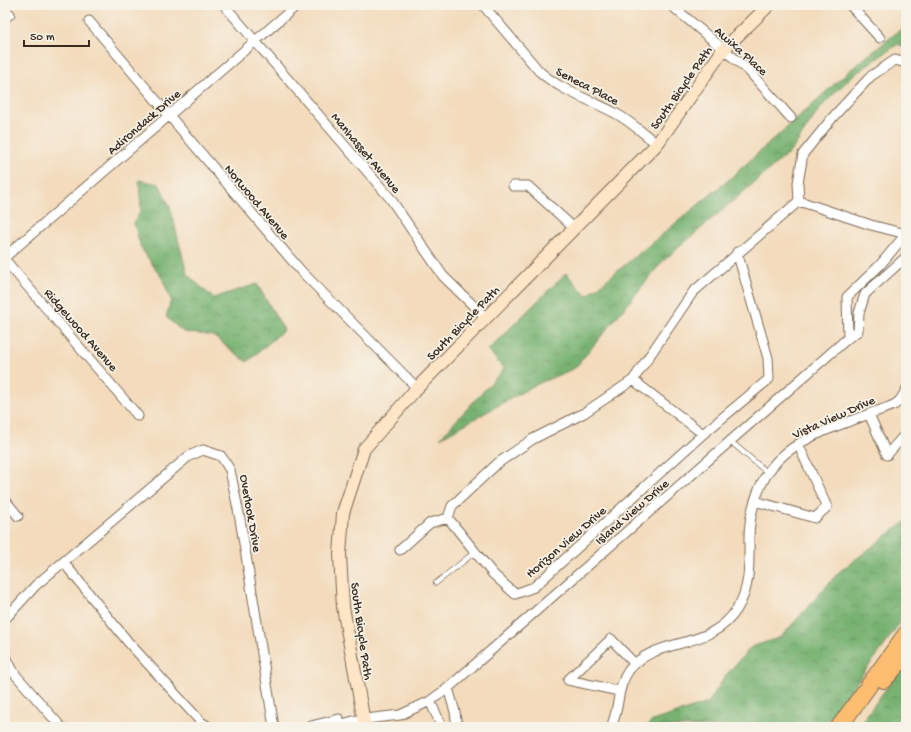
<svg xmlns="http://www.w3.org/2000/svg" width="911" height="732" font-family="'Gochi Hand',sans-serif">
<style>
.forest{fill:url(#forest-crowns);stroke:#5a6e48}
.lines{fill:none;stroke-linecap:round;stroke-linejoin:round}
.lane-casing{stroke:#7b6855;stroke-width:6}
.street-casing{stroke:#7b6855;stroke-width:11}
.secondary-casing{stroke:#7b6855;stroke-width:14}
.highway-casing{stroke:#7b6855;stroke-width:18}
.lane{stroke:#fff;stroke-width:4.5}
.street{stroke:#fff;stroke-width:9}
.secondary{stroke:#fee5c5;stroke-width:12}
.highway{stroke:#fcbd6f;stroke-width:16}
.labels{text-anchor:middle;stroke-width:3.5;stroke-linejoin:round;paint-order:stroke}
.street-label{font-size:13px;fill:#3b2a1e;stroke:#f7f3e8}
</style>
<defs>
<pattern id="forest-crowns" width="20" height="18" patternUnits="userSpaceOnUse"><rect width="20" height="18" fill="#78b272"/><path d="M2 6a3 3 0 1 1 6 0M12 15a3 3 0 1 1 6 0" fill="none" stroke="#64915d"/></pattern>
</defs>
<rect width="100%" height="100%" fill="#f7f3e8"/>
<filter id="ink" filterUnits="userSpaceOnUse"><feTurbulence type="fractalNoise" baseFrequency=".025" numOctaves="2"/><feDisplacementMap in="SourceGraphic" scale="8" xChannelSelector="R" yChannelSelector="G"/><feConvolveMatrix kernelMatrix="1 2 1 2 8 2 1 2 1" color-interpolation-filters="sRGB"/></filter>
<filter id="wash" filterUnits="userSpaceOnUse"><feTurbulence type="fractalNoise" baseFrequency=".012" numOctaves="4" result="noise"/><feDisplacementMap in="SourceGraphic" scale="16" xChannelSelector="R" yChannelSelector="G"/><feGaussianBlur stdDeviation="0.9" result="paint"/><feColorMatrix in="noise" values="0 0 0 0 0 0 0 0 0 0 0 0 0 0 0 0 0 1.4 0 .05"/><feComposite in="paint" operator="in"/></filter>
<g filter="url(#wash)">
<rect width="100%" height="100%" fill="#f3dbbc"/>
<!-- forest -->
<path class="forest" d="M 906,25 L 906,48 L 898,44 L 852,76 L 821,107 L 792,150 L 662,262 L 575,368 L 535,385 L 440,438 L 504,369 L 488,350 L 566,273 L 587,296 L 726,182 L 850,70 Z
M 139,180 L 159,184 L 170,207 L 187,274 L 213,298 L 257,284 L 284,330 L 247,362 L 213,336 L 183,332 L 166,317 L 171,300 L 162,278 L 141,248 L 134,223 L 141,210 Z
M 906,521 L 906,613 L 884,646 L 823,727 L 647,727 L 652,721 L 708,703 L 726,675 L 751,647 L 781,637 L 839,572 Z
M 906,668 L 906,727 L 858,727 L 893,679 Z"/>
</g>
<g filter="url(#ink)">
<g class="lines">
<defs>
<path id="lane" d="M 730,441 L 768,473
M 436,583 L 475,552"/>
<path id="street" d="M 224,5 L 390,198 L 443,276 L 486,318
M 483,5 L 539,71 C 561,91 589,99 615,113 C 630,121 644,134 657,144
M 671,5 L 748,70 L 791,118
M 850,5 L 880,38
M 5,18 L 10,14
M 89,21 L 301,271 L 417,388
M 906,63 L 895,60 L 871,76 L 833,117 L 803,154 L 798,183 L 799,201 L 871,225 L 906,234
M 513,186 L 528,186 L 574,228
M 737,252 L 768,358 L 769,379 L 703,434 L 534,587 L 515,594 L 493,574 L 448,518 L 452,506 L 498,463 L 533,439 L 584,413 L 633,380 L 693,292 L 799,201
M 5,257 L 297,5
M 5,260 L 138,416
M 848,338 L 847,297 L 880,265 L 906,234
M 633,380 L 703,434
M 869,414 L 887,455 L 906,433
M 5,500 L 18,516
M 755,501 L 815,518 L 827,507 L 798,444
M 400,550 L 430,523 L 448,518
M 64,563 L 129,643 L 201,722 L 209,727
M 5,619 L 36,585 L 189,456 L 203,450 L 221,456 L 230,470 L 240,519 L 274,727
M 5,655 L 14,673 L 61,727
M 448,688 L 455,712 L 457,727
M 619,691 L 568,680 L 611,639 L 635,664
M 430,701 L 442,727
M 307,727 L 339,719
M 331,727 L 357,720 L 400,715 L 430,701 L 448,688 L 848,338 L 858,331 L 859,313 L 865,294 L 906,257
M 611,727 C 620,709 616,688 629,670 C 657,635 710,652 737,609 C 751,586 749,563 749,538 C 749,512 759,479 778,460 C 802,436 838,426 869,414 C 878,410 890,408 897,403 C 901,400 904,394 906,390"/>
<path id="secondary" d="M 365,727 L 343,607 L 340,555 L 343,513 L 364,449 L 417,388 L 657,144 L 723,50 L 769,5"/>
<path id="highway" d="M 884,680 L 898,664 L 906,660
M 839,727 L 906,634"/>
</defs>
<!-- lane casing -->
<use href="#lane" class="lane-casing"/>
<!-- street casing -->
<use href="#street" class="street-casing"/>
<!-- secondary casing -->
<use href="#secondary" class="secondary-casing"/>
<!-- highway casing -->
<use href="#highway" class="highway-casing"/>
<!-- lane -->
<use href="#lane" class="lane"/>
<!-- street -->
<use href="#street" class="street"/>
<!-- secondary -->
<use href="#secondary" class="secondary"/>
<!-- highway -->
<use href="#highway" class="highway"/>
</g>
</g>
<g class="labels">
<!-- street labels -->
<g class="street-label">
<text transform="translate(742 50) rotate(42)" y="5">Awixa Place</text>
<text transform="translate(588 85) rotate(27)" y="5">Seneca Place</text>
<text transform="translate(680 87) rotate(-55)" y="5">South Bicycle Path</text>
<text transform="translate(143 121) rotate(-41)" y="5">Adirondack Drive</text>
<text transform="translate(367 152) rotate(50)" y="5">Manhasset Avenue</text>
<text transform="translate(258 201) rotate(50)" y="5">Norwood Avenue</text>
<text transform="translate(462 322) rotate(-46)" y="5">South Bicycle Path</text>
<text transform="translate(82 329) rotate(49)" y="5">Ridgewood Avenue</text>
<text transform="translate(833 416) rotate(-24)" y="5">Vista View Drive</text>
<text transform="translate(631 511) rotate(-41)" y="5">Island View Drive</text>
<text transform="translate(252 513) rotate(80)" y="5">Overlook Drive</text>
<text transform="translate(565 541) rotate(-41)" y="5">Horizon View Drive</text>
<text transform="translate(363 631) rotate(82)" y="5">South Bicycle Path</text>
</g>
</g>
<!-- margin -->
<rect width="911" height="732" fill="none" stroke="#f7f3e8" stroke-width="20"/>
<!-- scale -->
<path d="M24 40v6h65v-6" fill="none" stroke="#3b2a1e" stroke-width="2"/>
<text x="30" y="40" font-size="12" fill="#3b2a1e" stroke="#f7f3e8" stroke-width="3" paint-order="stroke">50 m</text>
</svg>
